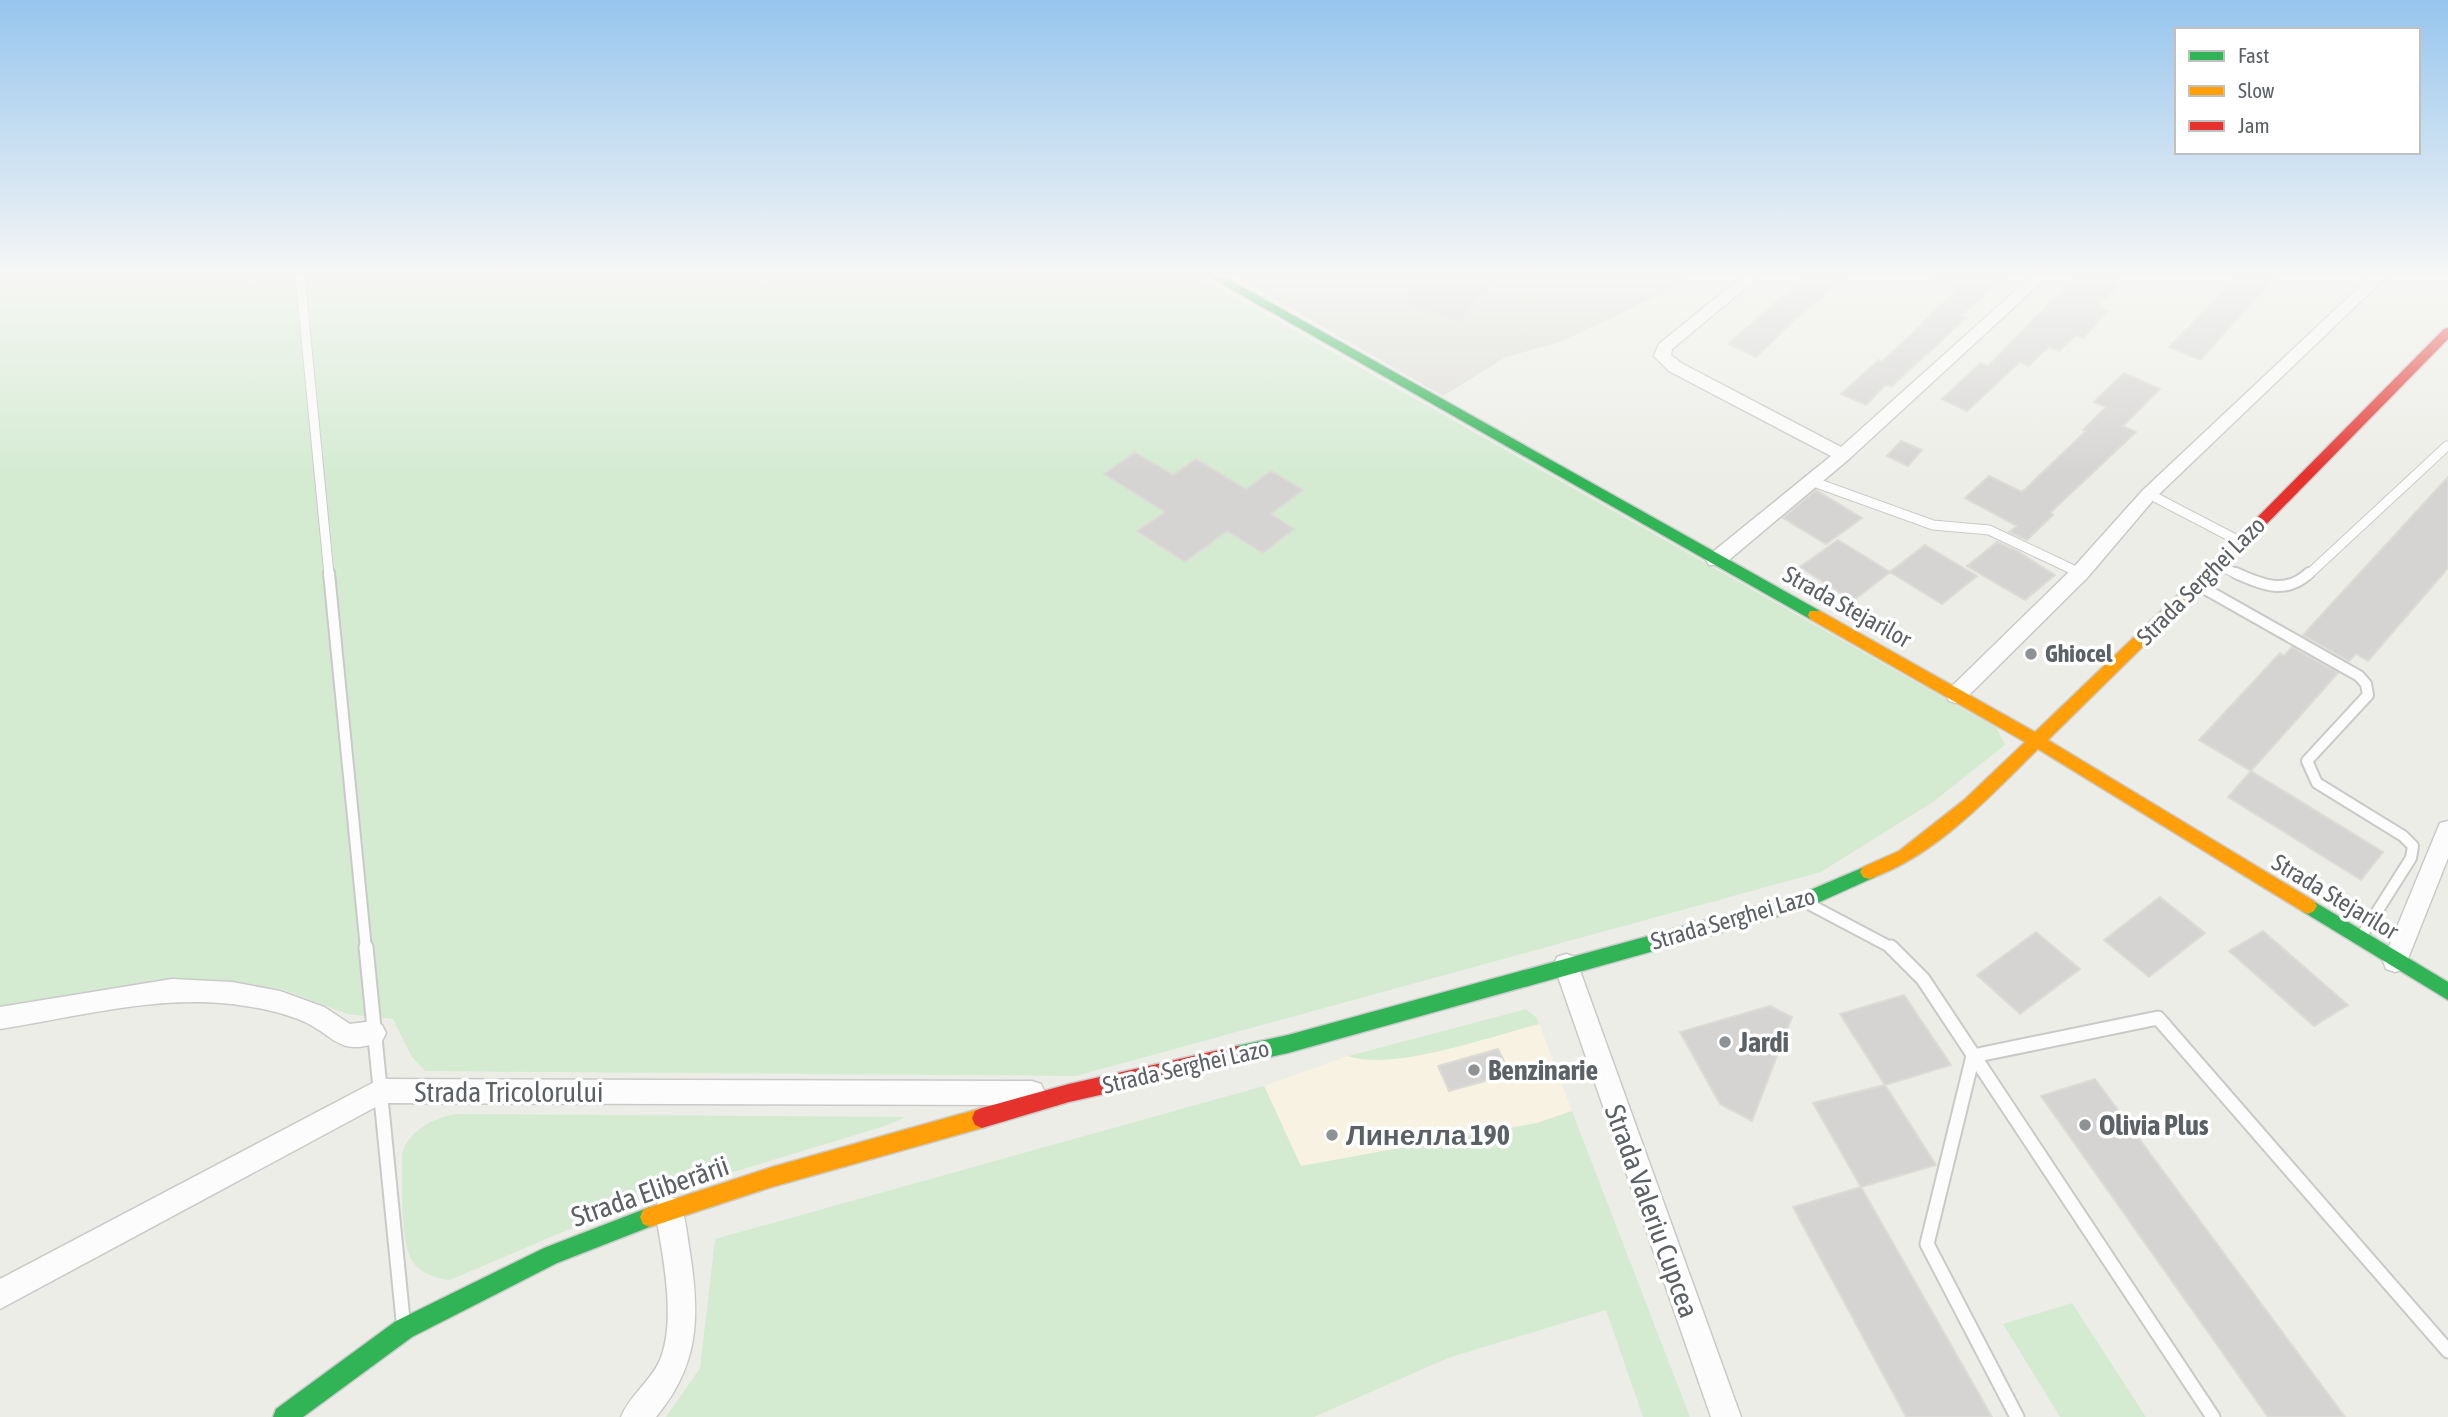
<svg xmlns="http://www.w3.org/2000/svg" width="2448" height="1417" font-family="'Asap Condensed',sans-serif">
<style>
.commercial{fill:#f7f2e1}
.industrial{fill:#deddd9}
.green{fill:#d4ebd2}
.building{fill:#d5d4d2;stroke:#dcdbd6;stroke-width:2}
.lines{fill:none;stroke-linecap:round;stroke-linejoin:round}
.lane-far2-casing{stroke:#c9cac8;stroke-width:11}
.lane-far1-casing{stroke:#c9cac8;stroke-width:14}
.lane-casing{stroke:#c9cac8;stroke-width:17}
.street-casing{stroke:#c9cac8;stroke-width:3}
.fast-casing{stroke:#cbcbcb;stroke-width:3}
.slow-casing{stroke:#cbcbcb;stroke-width:3}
.jam-casing{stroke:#cbcbcb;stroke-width:3}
.lane-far2{stroke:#fcfcfc;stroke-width:9}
.lane-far1{stroke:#fcfcfc;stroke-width:10}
.lane{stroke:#fcfcfc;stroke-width:13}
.street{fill:#fcfcfc;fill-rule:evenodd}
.fast{fill:#30b455;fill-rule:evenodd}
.slow{fill:#ff9f0a;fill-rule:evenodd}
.jam{fill:#e5322d;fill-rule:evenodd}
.poi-dot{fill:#8f9294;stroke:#fff;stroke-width:2.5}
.labels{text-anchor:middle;stroke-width:7;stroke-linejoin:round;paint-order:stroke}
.street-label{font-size:24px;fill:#5c6166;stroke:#fff}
.poi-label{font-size:24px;font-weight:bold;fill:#5c6166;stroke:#fff;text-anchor:start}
.near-poi-label{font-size:28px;font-weight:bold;fill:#5c6166;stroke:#fff;text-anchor:start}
.near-street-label{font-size:28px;fill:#5c6166;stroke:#fff}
</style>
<rect width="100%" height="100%" fill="#edede8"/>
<!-- commercial -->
<path class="commercial" d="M 1526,1009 L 1537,1018 L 1572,1111 L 1537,1123 L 1301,1166 L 1264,1086 L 1348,1056 Z"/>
<!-- industrial -->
<path class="industrial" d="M 1235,276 L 1688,276 L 1677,286 L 1563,341 L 1506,357 L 1443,396 Z"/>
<!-- green -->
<path class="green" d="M 0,276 L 1198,276 L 1997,728 L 2005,745 L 1933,802 L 1821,872 L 1076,1076 L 425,1071 L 412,1057 L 393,1019 L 347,1014 L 282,989 L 177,981 L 0,1009 Z
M 1526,1009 L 1537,1018 L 1539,1024 C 1492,1036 1392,1072 1348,1056 Z
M 1264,1086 L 1301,1166 L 1537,1123 L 1572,1111 L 1690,1417 L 1643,1417 L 1606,1310 L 1448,1358 L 1314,1417 L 666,1417 L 700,1368 L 715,1239 Z
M 454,1114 L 906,1117 L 885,1126 L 631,1203 L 450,1280 C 436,1279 416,1272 410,1257 C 399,1230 403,1183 402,1154 C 409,1130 432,1119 454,1114 Z
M 2072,1303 L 2146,1417 L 2060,1417 L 2003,1324 Z"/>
<!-- building -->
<path class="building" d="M 1411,276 L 1497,276 L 1460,321 L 1407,305 Z
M 1806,276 L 1847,276 L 1792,322 L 1756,357 L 1728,344 Z
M 1929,276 L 2008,276 L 1960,316 L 1966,318 L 1891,387 L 1886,384 L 1866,405 L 1841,394 L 1879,360 L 1882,362 L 1958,289 Z
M 2076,276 L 2119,276 L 2111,284 L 2118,286 L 2096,307 L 2108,311 L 2083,338 L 2076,335 L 2059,351 L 2049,346 L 2029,366 L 2020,362 L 1967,411 L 1942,399 L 1981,363 L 1988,366 Z
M 2238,276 L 2276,276 L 2200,360 L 2169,347 Z
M 2124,373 L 2160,389 L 2123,426 L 2136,432 L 2051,512 L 2053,515 L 2027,540 L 2009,532 L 2017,526 L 1965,498 L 1989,476 L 2022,492 L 2086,431 L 2083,430 L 2106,407 L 2094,402 Z
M 1901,441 L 1922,450 L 1908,466 L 1887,456 Z
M 1135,452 L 1173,475 L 1196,459 L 1246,489 L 1271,471 L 1303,490 L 1271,514 L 1294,529 L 1263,553 L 1227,531 L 1185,562 L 1137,531 L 1165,512 L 1104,474 Z
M 2448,477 L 2448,568 L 2368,661 L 2356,654 L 2349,661 L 2303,635 Z
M 1816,490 L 1862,518 L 1826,544 L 1783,518 Z
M 1838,540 L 1890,572 L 1853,601 L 1800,567 Z
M 1997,542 L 2017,551 L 2055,575 L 2025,600 L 1967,566 Z
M 1925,545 L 1977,576 L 1942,604 L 1890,572 Z
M 2292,647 L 2338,673 L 2251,771 L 2199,740 L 2280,653 L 2284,656 Z
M 2251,771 L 2383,852 L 2361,880 L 2228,797 Z
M 2160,897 L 2205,933 L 2149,977 L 2104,940 Z
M 2263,931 L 2348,1005 L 2314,1026 L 2229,951 Z
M 2036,932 L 2080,969 L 2020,1014 L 1977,975 Z
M 1904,995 L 1951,1065 L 1885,1085 L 1840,1014 Z
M 1770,1006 L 1792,1017 L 1752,1121 L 1720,1104 L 1680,1032 Z
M 1498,1049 L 1510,1074 L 1449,1091 L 1438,1066 Z
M 2095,1079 L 2345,1417 L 2268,1417 L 2041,1096 Z
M 1885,1085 L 1936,1165 L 1861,1187 L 1813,1103 Z
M 1861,1187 L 1992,1417 L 1906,1417 L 1793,1207 Z"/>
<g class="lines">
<defs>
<path id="lane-far2" d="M 300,276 L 329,575
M 1811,481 L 1933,525 L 1989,530 L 2080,573
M 2149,494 L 2241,542
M 2218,565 L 2239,575
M 2308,575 L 2447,446"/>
<path id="lane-far1" d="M 329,573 L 366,949
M 2236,573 C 2262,585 2286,595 2309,573
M 2198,585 L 2359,676 L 2366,684 L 2368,695 L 2307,761 L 2317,783 L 2403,836 L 2413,846 L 2411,858 L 2361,937
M 1807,903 L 1894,949"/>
<path id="lane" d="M 366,947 L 403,1320
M 1891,947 L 1923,979 L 2213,1417
M 2017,1417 L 1927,1244 L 1973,1056 L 2158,1018 L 2448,1351"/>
<path id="street" d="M 1743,276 L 1760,276 L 1672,349 L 1671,355 L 1681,363 L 1841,447 L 2032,276 L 2048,276 L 1849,459 L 1723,565 L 1709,565 L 1706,560 L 1709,555 L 1831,456 L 1669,371 L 1654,356 L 1659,344 Z
M 2371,276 L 2387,276 L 2155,498 L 2087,578 L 1963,701 L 1956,703 L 1949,701 L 1946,695 L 1949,689 L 2073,568 L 2143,490 Z
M 2448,821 L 2448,858 L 2407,961 L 2404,969 L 2395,972 L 2386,969 L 2383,961 L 2437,830 L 2440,823 Z
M 1566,954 L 1575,957 L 1578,965 L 1741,1417 L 1711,1417 L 1554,965 L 1557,957 Z
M 172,979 L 232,982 L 280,991 L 324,1007 L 350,1024 L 373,1021 L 382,1025 L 386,1033 L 382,1041 C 340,1057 337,1038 305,1022 C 282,1012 256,1007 232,1004 C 155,995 76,1017 0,1029 L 0,1007 Z
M 380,1079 L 1032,1081 L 1041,1084 L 1045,1093 L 1041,1102 L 1032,1105 L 383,1103 L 0,1309 L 0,1279 Z
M 669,1196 L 679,1200 C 686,1217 687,1236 690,1253 C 700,1318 699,1365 656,1417 L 621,1417 C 630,1395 651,1381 660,1360 C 677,1320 662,1251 655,1210 L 659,1200 Z"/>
<path id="fast" d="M 1208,276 L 1223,276 L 1820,611 L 1822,615 L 1820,619 L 1810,619 Z
M 1869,865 L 1875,867 L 1878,872 L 1875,877 L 1804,909 L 1288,1053 L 1237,1064 L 1230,1061 L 1227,1055 L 1230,1049 L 1237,1046 L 1288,1035 L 1801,894 Z
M 2308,898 L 2448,982 L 2448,1000 L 2302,911 L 2299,906 L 2302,901 Z
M 650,1207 L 657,1210 L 660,1217 L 657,1224 L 557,1263 L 412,1337 L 303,1417 L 273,1417 L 276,1409 L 396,1321 L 544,1248 Z"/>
<path id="slow" d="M 2237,541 L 2244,546 L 2242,549 L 2048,740 L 2314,901 L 2317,906 L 2314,911 L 2308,914 L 2302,911 L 2038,749 C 1988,798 1936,856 1869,879 L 1863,877 L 1860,872 L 1863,867 L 1899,851 L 1964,800 L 2025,742 L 1810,619 L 1808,615 L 1810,611 L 1820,611 L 2035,732 L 2232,543 Z
M 982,1108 L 989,1111 L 992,1118 L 989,1125 L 982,1128 L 772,1187 L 650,1227 L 643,1224 L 640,1217 L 643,1210 L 650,1207 L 772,1167 Z"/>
<path id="jam" d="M 2448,328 L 2448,339 L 2242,549 L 2232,549 L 2230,546 L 2232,543 L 2444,329 Z
M 1237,1046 L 1244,1049 L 1247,1055 L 1244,1061 L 1237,1064 L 1069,1102 L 982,1128 L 975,1125 L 972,1118 L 975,1111 L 982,1108 L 1069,1084 Z"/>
</defs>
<!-- lane-far2 casing -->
<use href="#lane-far2" class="lane-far2-casing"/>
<!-- lane-far1 casing -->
<use href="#lane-far1" class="lane-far1-casing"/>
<!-- lane casing -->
<use href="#lane" class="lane-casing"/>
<!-- street casing -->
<use href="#street" class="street-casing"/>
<!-- fast casing -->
<use href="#fast" class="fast-casing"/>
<!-- slow casing -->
<use href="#slow" class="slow-casing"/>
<!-- jam casing -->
<use href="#jam" class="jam-casing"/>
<!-- lane-far2 -->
<use href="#lane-far2" class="lane-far2"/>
<!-- lane-far1 -->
<use href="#lane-far1" class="lane-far1"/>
<!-- lane -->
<use href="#lane" class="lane"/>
<!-- street -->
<use href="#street" class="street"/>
<!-- fast -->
<use href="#fast" class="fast"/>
<!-- slow -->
<use href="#slow" class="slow"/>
<!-- jam -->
<use href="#jam" class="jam"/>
</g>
<!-- sky -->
<linearGradient id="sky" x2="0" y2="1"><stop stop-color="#96c5ee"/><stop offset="0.58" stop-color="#f7f7f5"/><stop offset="1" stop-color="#f7f7f5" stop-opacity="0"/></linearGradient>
<rect width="2448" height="475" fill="url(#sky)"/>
<!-- markers -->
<g class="poi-dot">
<circle cx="2031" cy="654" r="7"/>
<circle cx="1725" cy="1042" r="7"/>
<circle cx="1474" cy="1070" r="7"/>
<circle cx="2085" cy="1125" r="7"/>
<circle cx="1332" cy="1135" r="7"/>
</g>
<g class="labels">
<!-- street labels -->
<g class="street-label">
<text transform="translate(2201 581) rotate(-45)" y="8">Strada Serghei Lazo</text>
<text transform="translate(1847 607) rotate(29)" y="8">Strada Stejarilor</text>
<text transform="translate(2335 897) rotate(31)" y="8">Strada Stejarilor</text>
<text transform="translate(1733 919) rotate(-16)" y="8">Strada Serghei Lazo</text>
<text transform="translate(1186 1067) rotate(-13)" y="8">Strada Serghei Lazo</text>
</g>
<!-- poi labels -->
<g class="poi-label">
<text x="2045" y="662">Ghiocel</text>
</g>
<!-- near-poi labels -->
<g class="near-poi-label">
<text x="1739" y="1052">Jardi</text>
<text x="1488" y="1080">Benzinarie</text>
<text x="2099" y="1135">Olivia Plus</text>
<text x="1346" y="1145">Линелла 190</text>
</g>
<!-- near-street labels -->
<g class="near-street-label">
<text x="509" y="1102">Strada Tricolorului</text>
<text transform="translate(650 1191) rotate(-19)" y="10">Strada Eliberării</text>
<text transform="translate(1652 1211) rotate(70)" y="10">Strada Valeriu Cupcea</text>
</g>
</g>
<!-- legend -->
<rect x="2175" y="28" width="245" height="126" fill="#ffffff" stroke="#bec0c2" stroke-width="2"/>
<rect x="2189" y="51" width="35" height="10" fill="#30b455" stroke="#bec0c2" stroke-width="2"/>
<text x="2238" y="63" font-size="21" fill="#5c6166">Fast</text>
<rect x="2189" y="86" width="35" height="10" fill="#ff9f0a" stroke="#bec0c2" stroke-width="2"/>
<text x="2238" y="98" font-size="21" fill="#5c6166">Slow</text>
<rect x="2189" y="121" width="35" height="10" fill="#e5322d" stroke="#bec0c2" stroke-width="2"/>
<text x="2238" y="133" font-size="21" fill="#5c6166">Jam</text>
</svg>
